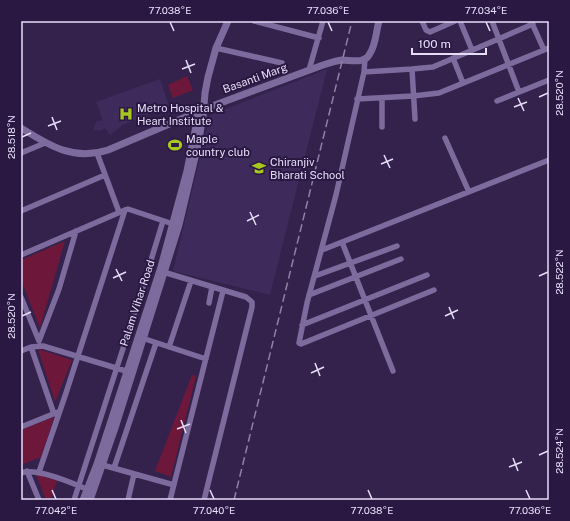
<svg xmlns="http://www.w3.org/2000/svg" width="570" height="521" font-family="'Public Sans',sans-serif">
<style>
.built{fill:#3e2a5b}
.green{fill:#6d183a}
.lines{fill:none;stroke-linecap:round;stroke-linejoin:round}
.minor{stroke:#7d6b9d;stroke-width:5.5}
.tertiary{stroke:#7d6b9d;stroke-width:7}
.rail{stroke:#8f82a5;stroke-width:1.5;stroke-dasharray:8 4;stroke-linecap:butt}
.ticks{fill:none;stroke:#e6ddf9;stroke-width:1.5}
.labels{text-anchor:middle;stroke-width:4;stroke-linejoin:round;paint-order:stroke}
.street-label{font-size:11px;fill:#e6ddf9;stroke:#2a1842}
.poi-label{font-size:11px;fill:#e6ddf9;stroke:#2a1842;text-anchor:start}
.neatline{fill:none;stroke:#e6ddf9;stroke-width:1.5}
.ticks-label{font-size:10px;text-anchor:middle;fill:#e6ddf9}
</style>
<rect width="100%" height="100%" fill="#34224d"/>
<!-- built -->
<path class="built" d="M 327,69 L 270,295 L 173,271 L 210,115 Z
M 160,79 L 169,106 L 123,125 L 110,135 L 105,128 L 101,131 L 94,130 L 94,126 L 97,121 L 103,120 L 96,102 Z"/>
<!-- green -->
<path class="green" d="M 187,76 L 193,90 L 173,98 L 168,85 Z
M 65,241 L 40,328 L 21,280 L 21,260 Z
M 38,349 L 72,360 L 55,402 Z
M 192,375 L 196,376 L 171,477 L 155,471 Z
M 54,417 L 41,457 L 21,465 L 21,430 Z
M 36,474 L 57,481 L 51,500 L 46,500 Z"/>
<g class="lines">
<!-- minor -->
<path class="minor" d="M 254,21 L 319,38
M 422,21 L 426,30 L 430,32 L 455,21
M 460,21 L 472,50
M 492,21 L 519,92
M 531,21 L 544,50
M 216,48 L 282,63
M 365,58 L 364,72 L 336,195 L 307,303 L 299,343 L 301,344 L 434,290
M 453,58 L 463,83
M 412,69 L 415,119
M 309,70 L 323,21
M 364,72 L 412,69 L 433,67 L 533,24
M 382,98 L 382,127
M 357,99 L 413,96 L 439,93 L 549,48
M 497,101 L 549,80
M 445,138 L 469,192
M 21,153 L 45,143
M 97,153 L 119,212
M 21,211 L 105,175
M 342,242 L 393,371
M 322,250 L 549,160
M 21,255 L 125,210 L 128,209 L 173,224
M 160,271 L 246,297 L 252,302 L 252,307 L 204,500
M 315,276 L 397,246
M 309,295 L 401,259
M 21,297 L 39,341
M 209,303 L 212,287
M 302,325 L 427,275
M 139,337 L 206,359
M 39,341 L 59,289 L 76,231
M 31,347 L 54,414
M 169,347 L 191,281
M 21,351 L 31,347 L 43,346 L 126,371
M 21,427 L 58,412
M 99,464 L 174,485
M 114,468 L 156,343
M 27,471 L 39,500
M 39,472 L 66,393 L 125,210
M 21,473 C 37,467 75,484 91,491
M 74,500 L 141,293 L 163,221
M 128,500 L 134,474
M 170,500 L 223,291"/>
<!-- tertiary -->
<path class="tertiary" d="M 21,128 C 50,146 73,161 108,150 L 207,108 L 323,65 C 329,63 336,61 342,60 C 350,60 364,64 369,55 C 376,46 376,31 379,21
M 83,500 L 97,464 L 161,267 L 187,171 L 198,116 L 203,110
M 90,500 L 116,425 L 179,225 L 197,149 L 203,117 L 205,93 L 208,77 L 216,48 L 228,21"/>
<!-- rail -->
<path class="rail" d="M 234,500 L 352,21"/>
</g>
<!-- ticks -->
<path class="ticks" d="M 170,22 L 174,31M 328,22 L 332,31M 486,22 L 490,31M 186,60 L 191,73M 182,69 L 195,64M 539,97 L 548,93M 518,98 L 524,111M 514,107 L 527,102M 52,117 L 57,130M 48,126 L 61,121M 22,137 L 31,133M 384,155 L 390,168M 381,164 L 393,159M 250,212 L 256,225M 247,221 L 259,215M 116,269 L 122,281M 539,276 L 548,272M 113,278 L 126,272M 449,307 L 454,319M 22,316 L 31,312M 445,316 L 458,310M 315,363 L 320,376M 311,373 L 324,367M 181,420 L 186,433M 177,429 L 190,424M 539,455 L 548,451M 513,458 L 518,471M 509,467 L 522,462M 52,490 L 56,499M 210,490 L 214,499M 368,490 L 372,499M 526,490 L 530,499"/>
<!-- icons -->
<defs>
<symbol id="hospital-bare" viewBox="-9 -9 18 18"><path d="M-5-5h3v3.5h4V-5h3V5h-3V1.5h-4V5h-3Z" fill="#a7c71e" stroke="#2a1842" stroke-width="2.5" paint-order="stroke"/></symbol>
<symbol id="stadium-bare" viewBox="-9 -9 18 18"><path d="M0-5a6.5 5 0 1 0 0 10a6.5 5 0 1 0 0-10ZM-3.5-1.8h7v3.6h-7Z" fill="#a7c71e" stroke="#2a1842" stroke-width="2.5" paint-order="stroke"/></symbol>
<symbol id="school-bare" viewBox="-9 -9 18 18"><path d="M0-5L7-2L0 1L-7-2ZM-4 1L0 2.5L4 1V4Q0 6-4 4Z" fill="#a7c71e" stroke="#2a1842" stroke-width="2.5" paint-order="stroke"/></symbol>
</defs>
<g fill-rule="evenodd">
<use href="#hospital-bare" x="116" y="104" width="20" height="20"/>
<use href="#stadium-bare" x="165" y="135" width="20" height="20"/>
<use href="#school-bare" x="249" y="158" width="20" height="20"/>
</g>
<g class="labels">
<!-- street labels -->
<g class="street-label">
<text transform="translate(255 78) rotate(-20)" y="4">Basanti Marg</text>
<text transform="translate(137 303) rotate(-72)" y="4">Palam Vihar Road</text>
</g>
<!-- poi labels -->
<g class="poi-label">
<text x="137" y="112">Metro Hospital &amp;<tspan x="137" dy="13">Heart Institute</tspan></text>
<text x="186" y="143">Maple<tspan x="186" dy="13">country club</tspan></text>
<text x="270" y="166">Chiranjiv<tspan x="270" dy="13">Bharati School</tspan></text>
</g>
</g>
<!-- border -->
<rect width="570" height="521" fill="none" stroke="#2a1842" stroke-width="44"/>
<!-- scale -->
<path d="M412 48v6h74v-6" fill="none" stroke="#e6ddf9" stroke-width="2"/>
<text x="418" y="48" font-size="12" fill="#e6ddf9" stroke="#2a1842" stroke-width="3" paint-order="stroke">100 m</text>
<rect x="22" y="22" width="526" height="477" class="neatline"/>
<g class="ticks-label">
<text x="170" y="14">77.038°E</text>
<text x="328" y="14">77.036°E</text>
<text x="486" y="14">77.034°E</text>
<text transform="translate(559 93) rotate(-90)" y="4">28.520°N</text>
<text transform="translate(11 137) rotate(-90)" y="4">28.518°N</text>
<text transform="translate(559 272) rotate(-90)" y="4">28.522°N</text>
<text transform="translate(11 316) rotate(-90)" y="4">28.520°N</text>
<text transform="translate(559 451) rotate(-90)" y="4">28.524°N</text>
<text x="56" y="514">77.042°E</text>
<text x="214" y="514">77.040°E</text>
<text x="372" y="514">77.038°E</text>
<text x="530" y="514">77.036°E</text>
</g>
</svg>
